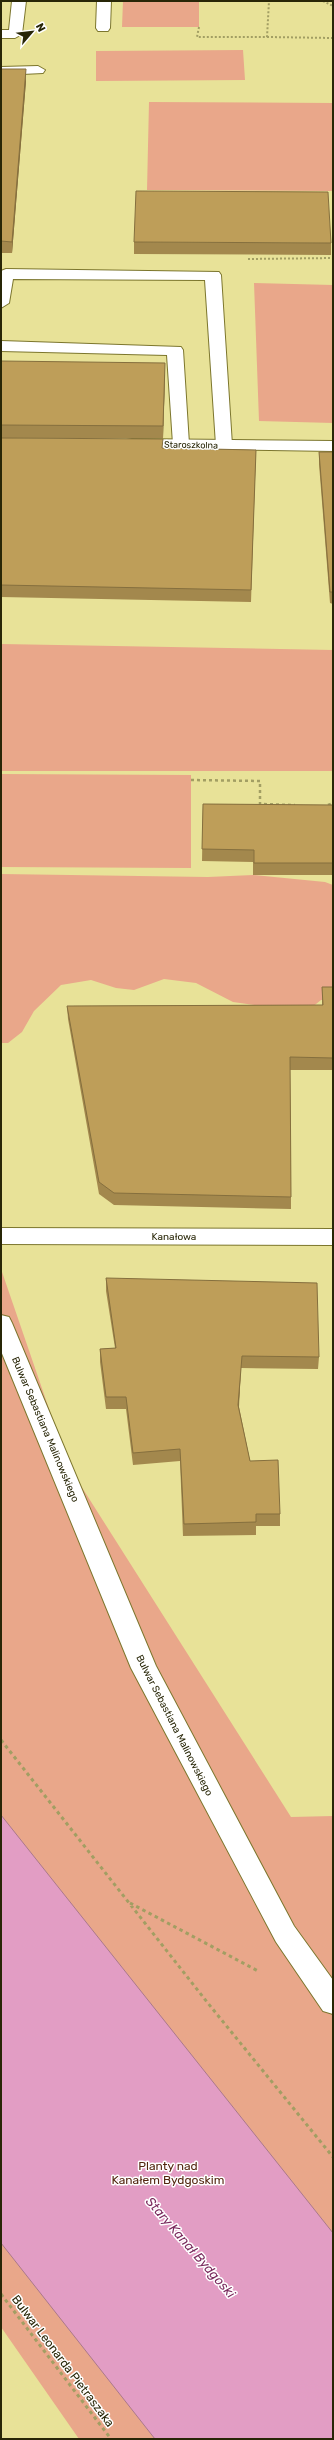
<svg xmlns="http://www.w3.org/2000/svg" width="334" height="2440" font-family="Rubik,sans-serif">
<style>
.green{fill:#e9a78a}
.water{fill:#e29dc4;stroke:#aa798b}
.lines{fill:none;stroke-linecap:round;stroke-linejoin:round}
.lane-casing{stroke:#7c762d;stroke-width:2}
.street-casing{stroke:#7c762d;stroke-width:2}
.path-far2{stroke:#a29e63;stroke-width:2;stroke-dasharray:2 2;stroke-linecap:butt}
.path-far1{stroke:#a29e63;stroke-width:2.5;stroke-dasharray:3 3;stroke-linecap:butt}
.path{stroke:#a29e63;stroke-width:3;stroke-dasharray:3.5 3.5;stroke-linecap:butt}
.lane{fill:#fff;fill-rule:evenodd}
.street{fill:#fff;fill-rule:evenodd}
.wall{fill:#a3884d}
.shaded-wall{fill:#856f3e}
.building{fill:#be9e59;stroke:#856f3e}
.labels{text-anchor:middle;stroke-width:3;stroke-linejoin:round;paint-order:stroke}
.far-street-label{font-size:9px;fill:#282607;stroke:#fff}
.street-label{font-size:10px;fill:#282607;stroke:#fff}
.near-park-label{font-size:12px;fill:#52250e;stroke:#fff}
.near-street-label{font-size:12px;fill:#282607;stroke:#fff}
.near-water-label{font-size:13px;font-style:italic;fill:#7a2a5d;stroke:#fff}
</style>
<rect width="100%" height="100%" fill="#e8e298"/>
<!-- green -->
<path class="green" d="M 123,1 L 199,1 L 199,27 L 122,27 Z
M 243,50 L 245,80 L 96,81 L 96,51 Z
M 149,102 L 333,103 L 333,191 L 147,190 Z
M 254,283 L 333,285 L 333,423 L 259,421 Z
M 1,644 L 333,650 L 333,771 L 1,771 Z
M 1,774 L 191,775 L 191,868 L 1,867 Z
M 1,874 L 208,877 L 253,875 L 325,882 L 333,885 L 333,1000 L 321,1000 L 306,1012 L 233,1002 L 196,983 L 164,979 L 134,990 L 116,988 L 91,980 L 61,985 L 34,1011 L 22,1032 L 8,1043 L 1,1043 Z
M 1,1269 L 69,1467 L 291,1817 L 333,1816 L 333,2439 L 79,2439 L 1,2327 Z"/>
<!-- water -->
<path class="water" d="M 1,1815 L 333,2233 L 333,2439 L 155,2439 L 1,2243 Z"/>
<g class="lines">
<defs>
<path id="lane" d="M 12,1 L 26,1 L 22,34 L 15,38 L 1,38 L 1,30 L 9,30 Z
M 97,1 L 111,1 L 110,28 L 108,31 L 98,31 L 96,28 Z
M 38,66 L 45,70 L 43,73 L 1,75 L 1,67 Z
M 6,269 L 219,272 L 221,275 L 232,445 L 230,449 L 218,449 L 216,445 L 205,280 L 13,279 L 9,303 L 1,308 L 1,271 Z
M 1,341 L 181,347 L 183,350 L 189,444 L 187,448 L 175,448 L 173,444 L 167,355 L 1,351 Z"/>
<path id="street" d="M 132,439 L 333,441 L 333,451 L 126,448 L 124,444 L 126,440 Z
M 1,1228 L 333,1229 L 333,1245 L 1,1244 Z
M 1,1315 L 9,1317 L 12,1323 L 156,1666 L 294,1926 L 333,1980 L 333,2014 L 323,2011 L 276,1942 L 131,1668 L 1,1351 Z"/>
</defs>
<!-- lane casing -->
<use href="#lane" class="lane-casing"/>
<!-- street casing -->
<use href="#street" class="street-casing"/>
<!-- path-far2 -->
<path class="path-far2" d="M 323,1 L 333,6
M 199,27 L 197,37 L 267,37 L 269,1
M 267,37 L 333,38
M 248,259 L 333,258"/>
<!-- path-far1 -->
<path class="path-far1" d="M 191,780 L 260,781 L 260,804 L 295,805
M 328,805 L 333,803"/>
<!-- path -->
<path class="path" d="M 1,1740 L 207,2002 L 333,2157
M 130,1903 L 258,1971
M 1,2294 L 111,2439"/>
<!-- lane -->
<use href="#lane" class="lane"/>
<!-- street -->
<use href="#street" class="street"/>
</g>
<!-- wall -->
<path class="wall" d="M 1,69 L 26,81 L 12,253 L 1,253 Z
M 134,242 L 331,243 L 331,255 L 134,254 Z
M 1,361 L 165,375 L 163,438 L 1,438 Z
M 1,438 L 163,448 L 256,450 L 251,602 L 1,597 Z
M 319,452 L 333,452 L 333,604 L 330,603 L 319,464 Z
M 203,804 L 333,805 L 333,875 L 253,875 L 253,862 L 202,861 Z
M 322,987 L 333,987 L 333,1070 L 290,1070 L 291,1197 L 291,1209 L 114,1205 L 99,1194 L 68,1019 L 67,1006 L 322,1005 Z
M 106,1278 L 319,1357 L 318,1369 L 241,1368 L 239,1407 L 250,1461 L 280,1514 L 280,1526 L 256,1526 L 256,1535 L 183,1536 L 180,1461 L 133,1465 L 126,1409 L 106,1409 L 100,1362 L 100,1349 L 115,1348 L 106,1291 Z"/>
<!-- shaded-wall -->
<path class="shaded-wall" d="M 26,69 L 26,81 L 12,253 L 12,242 Z
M 165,363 L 165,375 L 163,438 L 163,426 Z
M 242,1356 L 241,1368 L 238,1417 L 238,1405 Z"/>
<!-- building -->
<path class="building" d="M 1,69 L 26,69 L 12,242 L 1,241 Z
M 136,191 L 328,192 L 331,243 L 134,242 Z
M 1,361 L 165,363 L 163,426 L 1,425 Z
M 1,438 L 163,439 L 162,448 L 256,450 L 251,590 L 1,585 Z
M 319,452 L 333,452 L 333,592 L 330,592 Z
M 203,804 L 333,805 L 333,863 L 254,863 L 254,850 L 202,849 Z
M 322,987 L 333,987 L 333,1058 L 290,1057 L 291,1197 L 114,1193 L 99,1182 L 67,1006 L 323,1005 Z
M 106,1278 L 317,1283 L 319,1357 L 242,1356 L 238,1405 L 250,1461 L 278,1460 L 280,1514 L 256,1514 L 256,1522 L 184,1524 L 180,1449 L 133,1453 L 126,1397 L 106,1397 L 100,1349 L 116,1348 Z"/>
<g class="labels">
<!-- far-street labels -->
<g class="far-street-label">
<text transform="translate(191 445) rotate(1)" y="3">Staroszkolna</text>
</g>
<!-- street labels -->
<g class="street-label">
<text x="174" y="1240">Kanałowa</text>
<text transform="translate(46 1429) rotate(67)" y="4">Bulwar Sebastiana Malinowskiego</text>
<text transform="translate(175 1725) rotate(63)" y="4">Bulwar Sebastiana Malinowskiego</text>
</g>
<!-- near-park labels -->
<g class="near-park-label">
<text x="168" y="2170">Planty nad<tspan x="168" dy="14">Kanałem Bydgoskim</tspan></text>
</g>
<!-- near-street labels -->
<g class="near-street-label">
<text transform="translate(63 2361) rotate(53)" y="4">Bulwar Leonarda Pietraszaka</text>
</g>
<!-- near-water labels -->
<g class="near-water-label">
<text transform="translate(191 2247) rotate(49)" y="5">Stary Kanał Bydgoski</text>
</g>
</g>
<!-- border -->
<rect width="334" height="2440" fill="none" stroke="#282607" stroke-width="4"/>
<!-- north arrow -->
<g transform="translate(32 32) rotate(62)" stroke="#ffffff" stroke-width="3" paint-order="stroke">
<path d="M0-3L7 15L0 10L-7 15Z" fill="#282607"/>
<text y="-6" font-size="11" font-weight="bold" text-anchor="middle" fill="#282607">N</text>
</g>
</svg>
